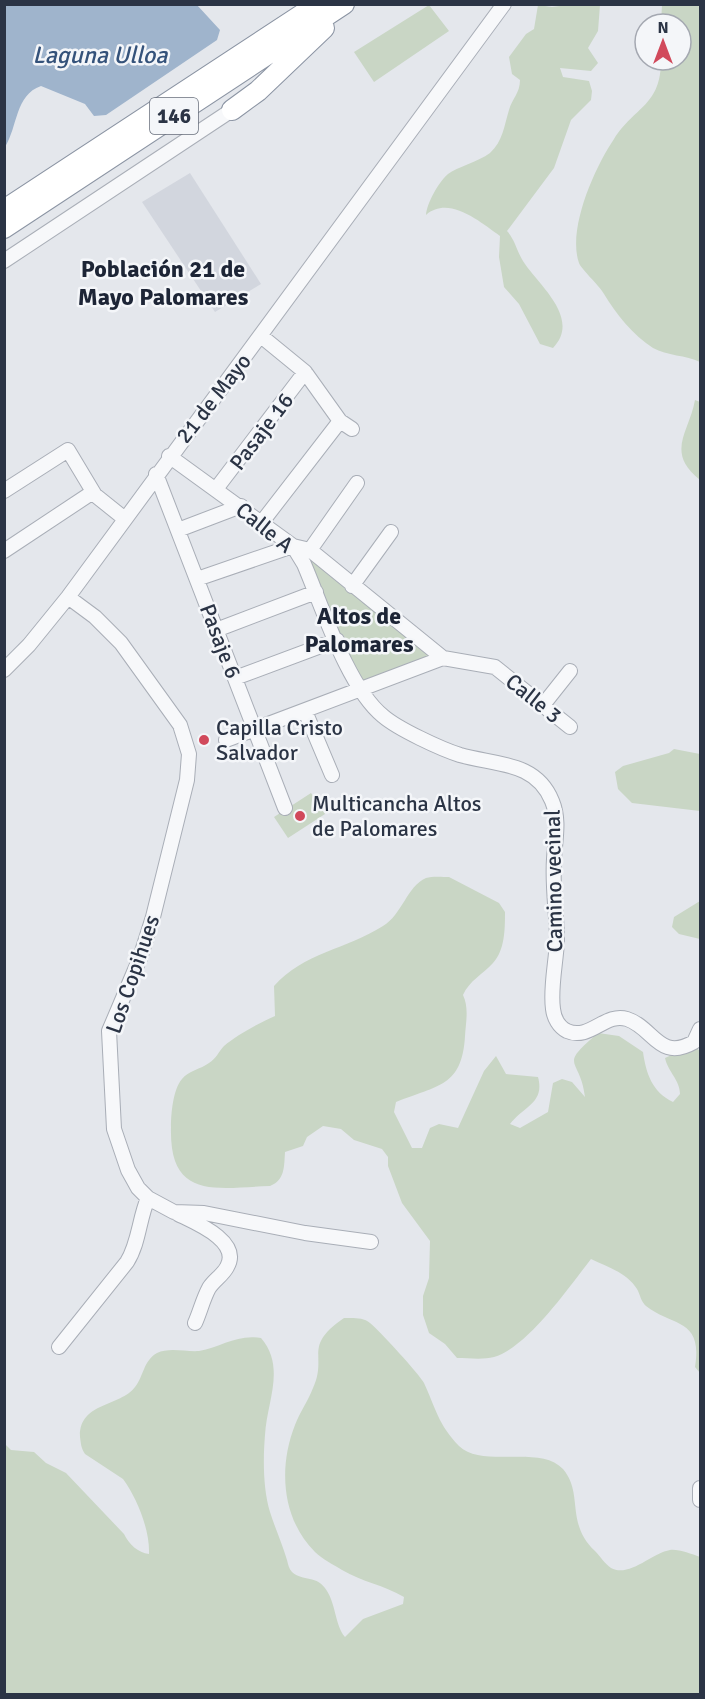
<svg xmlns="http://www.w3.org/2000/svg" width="705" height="1699" font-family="Signika,sans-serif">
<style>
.built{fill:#d2d6de}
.green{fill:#c9d6c5}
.water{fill:#9fb4cc}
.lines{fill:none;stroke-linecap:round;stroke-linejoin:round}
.minor-casing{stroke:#a9aeb7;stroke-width:16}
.highway-casing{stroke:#8b94a3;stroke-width:22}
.minor{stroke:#f7f8fa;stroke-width:14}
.highway{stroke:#fff;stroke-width:20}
.poi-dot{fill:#d1495b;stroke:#f4f6f9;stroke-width:2}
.labels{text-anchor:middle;stroke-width:5;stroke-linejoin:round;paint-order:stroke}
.shield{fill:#f4f6f9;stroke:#676e7b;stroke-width:1.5}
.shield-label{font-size:21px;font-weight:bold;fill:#2b3445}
.street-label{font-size:22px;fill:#2b3445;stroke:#f4f6f9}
.poi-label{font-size:22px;fill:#2b3445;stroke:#f4f6f9;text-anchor:start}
.water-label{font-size:24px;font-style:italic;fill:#34527a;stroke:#f4f6f9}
.neighbourhood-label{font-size:24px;font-weight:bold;fill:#1d2536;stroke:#f4f6f9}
</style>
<rect width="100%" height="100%" fill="#e4e7ec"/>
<!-- built -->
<path class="built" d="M 190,173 L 261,284 L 215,312 L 142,202 Z"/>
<!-- green -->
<path class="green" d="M 575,4 L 600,5 L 598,31 L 588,48 L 598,63 L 591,71 L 560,68 L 563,77 L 589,81 L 592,91 L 591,100 L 571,120 L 554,168 L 507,231 C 516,241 517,253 525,264 C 540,286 581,319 553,348 L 540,344 L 519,304 L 504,287 L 499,257 L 500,236 C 480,222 449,195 426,215 C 427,203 438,183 448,174 C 457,167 478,162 490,153 C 503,141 504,126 509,110 C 512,99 520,93 520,80 L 512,74 L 509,57 L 526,34 L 534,29 L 538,5 L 552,7 Z
M 429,5 L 449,31 L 374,82 L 354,52 Z
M 662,5 L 700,5 L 700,362 C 686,355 667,356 653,348 C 633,335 616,314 604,294 C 599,285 581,269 579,263 C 567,229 595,167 614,139 C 635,106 661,106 661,60 L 681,60 L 681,24 L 661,24 Z
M 695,400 L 700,402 L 700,480 C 665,452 689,433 695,400 Z
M 302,550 L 437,658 L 355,687 Z
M 674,749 L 700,754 L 700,811 L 632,803 L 618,789 L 615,772 L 623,766 L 669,753 Z
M 311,793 L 325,814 L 288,838 L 274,817 Z
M 449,877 L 499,903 L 505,912 C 505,929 505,950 493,963 C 483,974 469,981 463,995 C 469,1008 466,1021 465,1036 C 462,1087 438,1085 396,1102 L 394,1112 L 412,1148 L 422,1148 L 430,1128 L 439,1124 L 458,1128 L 484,1071 L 496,1056 L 506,1074 L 538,1077 C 545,1103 524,1106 510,1124 L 520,1128 L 548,1112 L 553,1083 L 562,1079 L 572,1082 L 585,1097 C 580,1056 557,1068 598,1033 L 619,1036 L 643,1052 C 646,1073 652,1092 673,1102 L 680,1094 C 680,1080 668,1072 665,1058 L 693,1045 L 700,1051 L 700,1373 L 695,1367 C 703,1318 673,1327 646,1306 C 641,1302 640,1294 637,1289 C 627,1273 608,1267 591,1259 C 569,1287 528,1347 494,1357 C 483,1360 468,1358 457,1358 L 445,1344 L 429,1333 L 423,1315 L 423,1296 L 429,1278 L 430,1241 L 402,1203 L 388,1166 L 388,1157 L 382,1149 L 354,1140 L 341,1129 L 323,1126 L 307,1137 L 303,1146 L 285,1152 C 284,1167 285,1180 270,1186 C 215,1188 169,1200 171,1127 C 171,1114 173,1089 182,1079 C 188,1071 201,1069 209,1063 C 216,1059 219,1051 224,1046 C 237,1035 259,1023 275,1016 L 274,986 C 303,953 347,949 383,926 C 402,915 407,886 426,878 C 432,876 443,877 449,877 Z
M 700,901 L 700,939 L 679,934 L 672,927 L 674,917 Z
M 344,1318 C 353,1318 363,1317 370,1323 C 379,1330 420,1375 424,1383 C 436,1409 438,1424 459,1446 C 483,1469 540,1444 563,1469 C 584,1494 565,1523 595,1551 C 600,1556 605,1564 611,1568 C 629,1578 652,1553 670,1550 C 679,1549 691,1554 700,1557 L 700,1694 L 5,1694 L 5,1403 L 5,1444 L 11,1450 L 34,1452 L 46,1463 L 66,1473 L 124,1534 C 129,1544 138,1553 149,1554 C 150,1530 137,1498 123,1479 L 85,1454 C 81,1448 81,1444 80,1437 C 79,1402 120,1407 135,1387 C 144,1376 143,1361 157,1353 C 169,1347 186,1352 199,1351 C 221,1347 237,1334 261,1338 C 286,1367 267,1401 265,1435 C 263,1459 263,1489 270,1512 C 275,1528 282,1543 287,1560 C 288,1564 289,1569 292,1572 C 303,1582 317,1574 327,1591 C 336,1605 335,1625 345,1637 L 363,1619 L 403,1604 L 404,1597 C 384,1585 362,1582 342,1570 C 334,1565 322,1559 315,1552 C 282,1519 278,1468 295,1425 C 300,1412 308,1401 313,1388 C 328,1355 302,1347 344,1318 Z"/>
<!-- water -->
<path class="water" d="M 5,4 L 197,5 L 220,30 L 217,40 L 106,115 L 94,116 L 85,104 L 41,86 C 15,95 18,126 5,147 Z"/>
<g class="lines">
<defs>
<path id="minor" d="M 4,261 L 232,110
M 261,336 L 305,372 L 340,421 L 352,429
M 169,456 L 293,546 L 304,564 C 322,606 348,688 383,716 C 398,729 441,749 460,755 C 495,765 536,761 552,801 C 560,820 555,840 554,859 C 552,887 557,914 557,941 C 556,963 550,988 553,1009 C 554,1018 559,1027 567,1031 C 590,1041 605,1012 627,1019 C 654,1028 659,1062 694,1042 L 700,1029
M 156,474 L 285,808
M 216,489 L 305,372
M 4,491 L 68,450 L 95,495 L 125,519
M 262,522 L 340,421
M 178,530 L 241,506
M 293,546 L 310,550 L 443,658
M 310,550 L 357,483
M 4,551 L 93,492
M 197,579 L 293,546
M 352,586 L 391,532
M 68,597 L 95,617 L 121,643 L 180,725 L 189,754 L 187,780 L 153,917 L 140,958 L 109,1031 L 114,1129 L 128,1170 L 138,1188 L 148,1198 L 174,1212 L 204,1213 L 305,1233 L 371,1242
M 216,630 L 316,592
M 4,670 L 29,645 L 68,597 L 504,4
M 235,678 L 337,640
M 543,705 L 570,671
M 305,711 L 332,775
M 226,740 L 443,658 L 495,667 L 570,727
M 178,1214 C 194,1222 242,1241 227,1267 C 223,1275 214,1280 209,1288 C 203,1299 200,1312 195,1323
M 59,1347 L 127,1262 C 139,1243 139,1219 148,1198
M 700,1488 L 700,1500"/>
<path id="highway" d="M 232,110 L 258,91 L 324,28
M 4,210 L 318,4
M 4,228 L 344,4"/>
</defs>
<!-- minor casing -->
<use href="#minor" class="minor-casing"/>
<!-- highway casing -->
<use href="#highway" class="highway-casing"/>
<!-- minor -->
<use href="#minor" class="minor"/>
<!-- highway -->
<use href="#highway" class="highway"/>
</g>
<!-- markers -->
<g class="poi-dot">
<circle cx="204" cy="740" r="6"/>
<circle cx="300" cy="816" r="6"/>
</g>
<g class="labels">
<!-- shield labels -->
<rect class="shield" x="150" y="98" width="48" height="36" rx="4.5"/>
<g class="shield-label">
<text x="174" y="123">146</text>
</g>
<!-- street labels -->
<g class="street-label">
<text transform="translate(213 398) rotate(-52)" y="8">21 de Mayo</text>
<text transform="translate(261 431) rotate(-53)" y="8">Pasaje 16</text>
<text transform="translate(265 527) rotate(39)" y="8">Calle A</text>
<text transform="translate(221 641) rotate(69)" y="8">Pasaje 6</text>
<text transform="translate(534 698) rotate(39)" y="8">Calle 3</text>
<text transform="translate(553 881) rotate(-91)" y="8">Camino vecinal</text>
<text transform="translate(132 974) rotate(-71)" y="8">Los Copihues</text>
</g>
<!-- poi labels -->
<g class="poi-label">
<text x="216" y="735">Capilla Cristo<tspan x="216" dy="25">Salvador</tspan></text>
<text x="312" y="811">Multicancha Altos<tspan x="312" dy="25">de Palomares</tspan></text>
</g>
<!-- water labels -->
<g class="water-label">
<text x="100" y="63">Laguna Ulloa</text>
</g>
<!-- neighbourhood labels -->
<g class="neighbourhood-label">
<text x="163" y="277">Población 21 de<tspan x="163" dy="28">Mayo Palomares</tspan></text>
<text x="359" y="624">Altos de<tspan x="359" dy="28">Palomares</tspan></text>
</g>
</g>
<!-- border -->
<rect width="705" height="1699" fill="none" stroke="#2b3445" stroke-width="12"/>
<!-- north arrow -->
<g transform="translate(663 42)"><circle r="28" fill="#f4f6f9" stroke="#a4a8b1" stroke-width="1.5"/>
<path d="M0-4.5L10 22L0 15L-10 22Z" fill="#d1495b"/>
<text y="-9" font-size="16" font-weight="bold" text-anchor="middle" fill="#2b3445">N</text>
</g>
</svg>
